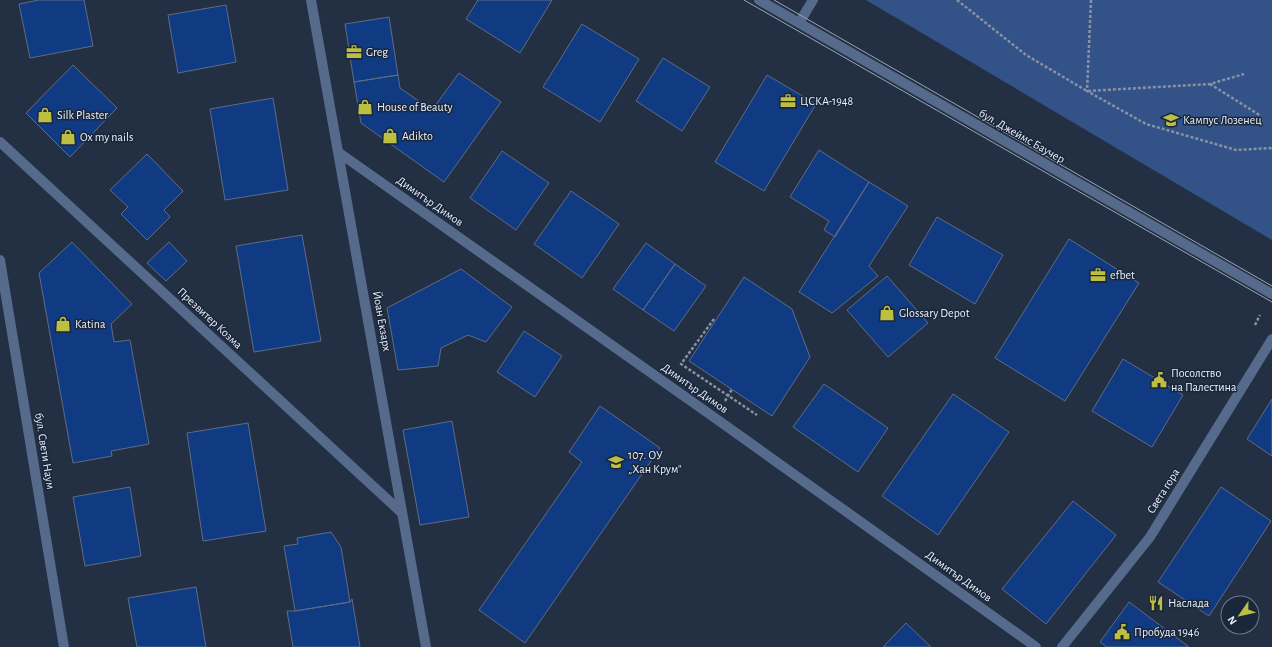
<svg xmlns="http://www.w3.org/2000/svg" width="1272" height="647" font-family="'Alegreya Sans',sans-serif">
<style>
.green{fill:#335287}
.building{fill:#103b83;stroke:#5e6c84}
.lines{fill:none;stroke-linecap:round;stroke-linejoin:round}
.path{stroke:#8892a2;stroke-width:2.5;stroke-dasharray:3 2;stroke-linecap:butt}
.minor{stroke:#566a8b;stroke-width:10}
.tram{stroke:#9ca5b4;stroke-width:1}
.labels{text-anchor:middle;stroke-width:3;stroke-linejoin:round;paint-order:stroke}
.poi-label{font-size:12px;fill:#eaf1fc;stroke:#1a263a;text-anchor:start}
.street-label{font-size:12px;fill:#eaf1fc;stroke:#1a263a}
</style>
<rect width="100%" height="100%" fill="#233044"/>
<!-- green -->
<path class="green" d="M 866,0 L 1272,0 L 1272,240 Z"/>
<!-- building -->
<path class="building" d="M 39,0 L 84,0 L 93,46 L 30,58 L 19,4 Z
M 478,0 L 552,0 L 520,53 L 466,19 Z
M 226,5 L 236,62 L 178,73 L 168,15 Z
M 389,17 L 398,75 L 354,82 L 345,24 Z
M 582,24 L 639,59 L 600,122 L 543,87 Z
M 663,58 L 710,87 L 682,131 L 636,101 Z
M 73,65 L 117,108 L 70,157 L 26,113 Z
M 459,73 L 501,102 L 444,182 L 361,123 L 354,82 L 398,75 L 400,88 L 432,110 Z
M 767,75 L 816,104 L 764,191 L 715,162 Z
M 273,98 L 288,190 L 225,200 L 210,109 Z
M 819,150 L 869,182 L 835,237 L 824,230 L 829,221 L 790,197 Z
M 502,151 L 549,183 L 516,230 L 470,198 Z
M 147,154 L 183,191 L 164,210 L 170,217 L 147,240 L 121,214 L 128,207 L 110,190 Z
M 869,182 L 908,206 L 869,266 L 878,276 L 832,313 L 799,292 Z
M 571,191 L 619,224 L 582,278 L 534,244 Z
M 937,217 L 1003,255 L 975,304 L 909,265 Z
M 302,235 L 321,341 L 254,352 L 236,246 Z
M 1069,239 L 1139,283 L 1065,401 L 995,358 Z
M 72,242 L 132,304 L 111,324 L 114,342 L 130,340 L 149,444 L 111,451 L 112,456 L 73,463 L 39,273 Z
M 169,242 L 187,261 L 166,281 L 147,263 Z
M 646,243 L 675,264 L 643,310 L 613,289 Z
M 675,264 L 706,286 L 674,331 L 643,310 Z
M 461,269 L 512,307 L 486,342 L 468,335 L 441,348 L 438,366 L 398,370 L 387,308 Z
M 887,276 L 928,323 L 888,357 L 847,310 Z
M 744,277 L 792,309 L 810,357 L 772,416 L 689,361 Z
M 524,331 L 562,356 L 535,397 L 497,372 Z
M 1123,359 L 1183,395 L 1152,447 L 1092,411 Z
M 824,384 L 888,428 L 858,472 L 793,427 Z
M 953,394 L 1009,432 L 938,535 L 882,496 Z
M 1272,399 L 1272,456 L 1247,439 Z
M 600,406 L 660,448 L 525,643 L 479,610 L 582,462 L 569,452 Z
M 452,421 L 469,517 L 420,525 L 403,430 Z
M 248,423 L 266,531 L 203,541 L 187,433 Z
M 130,487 L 141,556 L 85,566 L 73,497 Z
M 1221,487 L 1271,521 L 1209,616 L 1158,582 Z
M 1073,501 L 1116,535 L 1046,624 L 1002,589 Z
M 331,532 L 341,547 L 350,602 L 295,611 L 284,546 L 298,544 L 297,538 Z
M 196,587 L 206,647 L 137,647 L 128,598 Z
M 352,599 L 360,647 L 293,647 L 287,611 L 295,611 L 350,602 Z
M 1129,602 L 1189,647 L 1107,647 L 1100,642 Z
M 906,623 L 931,647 L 883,647 Z"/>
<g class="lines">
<!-- path -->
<path class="path" d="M 957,0 L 1026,55 L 1087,91 L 1210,84 L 1244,74
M 1091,0 L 1087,91 L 1146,124 L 1236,150 L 1272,148
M 1210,84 L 1261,116
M 714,319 L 681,364 L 757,415
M 1255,325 L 1260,315
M 725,401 L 732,389"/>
<!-- minor -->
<path class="minor" d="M 311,0 L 426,647
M 759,0 L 1272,294
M 799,23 L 813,0
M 0,142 L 402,513
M 338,152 L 715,418 L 1036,647
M 0,260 L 64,647
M 1062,647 L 1150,537 L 1272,339"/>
<!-- tram -->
<path class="tram" d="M 744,0 L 1272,302
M 774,0 L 1272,286"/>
</g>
<!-- icons -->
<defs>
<symbol id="office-bare" viewBox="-9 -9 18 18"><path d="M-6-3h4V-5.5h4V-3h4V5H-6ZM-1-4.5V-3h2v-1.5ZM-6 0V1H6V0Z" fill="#bdbf43" stroke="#1a263a" stroke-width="2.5" paint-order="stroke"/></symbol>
<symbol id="shop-bare" viewBox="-9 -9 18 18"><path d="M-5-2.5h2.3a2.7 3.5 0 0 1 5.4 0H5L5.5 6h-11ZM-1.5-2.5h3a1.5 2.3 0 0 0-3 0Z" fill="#bdbf43" stroke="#1a263a" stroke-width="2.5" paint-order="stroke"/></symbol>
<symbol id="university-bare" viewBox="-9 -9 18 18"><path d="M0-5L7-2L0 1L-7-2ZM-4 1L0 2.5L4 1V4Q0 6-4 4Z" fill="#bdbf43" stroke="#1a263a" stroke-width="2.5" paint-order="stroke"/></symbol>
<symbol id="civic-bare" viewBox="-9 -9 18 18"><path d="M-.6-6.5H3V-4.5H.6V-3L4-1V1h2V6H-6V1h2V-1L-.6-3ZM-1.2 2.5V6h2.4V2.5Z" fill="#bdbf43" stroke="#1a263a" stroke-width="2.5" paint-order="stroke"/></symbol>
<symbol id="school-bare" viewBox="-9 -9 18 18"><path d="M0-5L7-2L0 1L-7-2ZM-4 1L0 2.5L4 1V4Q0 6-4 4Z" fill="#bdbf43" stroke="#1a263a" stroke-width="2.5" paint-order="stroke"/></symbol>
<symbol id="restaurant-bare" viewBox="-9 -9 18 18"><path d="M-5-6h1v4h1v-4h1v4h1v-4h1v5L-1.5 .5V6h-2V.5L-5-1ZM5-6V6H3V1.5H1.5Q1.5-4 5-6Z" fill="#bdbf43" stroke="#1a263a" stroke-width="2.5" paint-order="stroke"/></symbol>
</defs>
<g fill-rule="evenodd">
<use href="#office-bare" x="343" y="41" width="22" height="22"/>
<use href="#office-bare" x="777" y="90" width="22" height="22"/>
<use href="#shop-bare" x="354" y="96" width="22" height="22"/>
<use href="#shop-bare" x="34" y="104" width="22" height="22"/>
<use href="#university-bare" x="1160" y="109" width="22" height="22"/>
<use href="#shop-bare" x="379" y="125" width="22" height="22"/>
<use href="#shop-bare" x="57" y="126" width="22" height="22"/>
<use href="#office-bare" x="1087" y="264" width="22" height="22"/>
<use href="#shop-bare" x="876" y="302" width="22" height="22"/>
<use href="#shop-bare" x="52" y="313" width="22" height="22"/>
<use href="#civic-bare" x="1148" y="369" width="22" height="22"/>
<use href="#school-bare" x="605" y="451" width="22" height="22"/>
<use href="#restaurant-bare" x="1145" y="592" width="22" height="22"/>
<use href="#civic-bare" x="1111" y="621" width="22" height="22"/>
</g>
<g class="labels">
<!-- poi labels -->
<g class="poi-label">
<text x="366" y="56">Greg</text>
<text x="800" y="105">ЦСКА-1948</text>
<text x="377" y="111">House of Beauty</text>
<text x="57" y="119">Silk Plaster</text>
<text x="1183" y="124">Кампус Лозенец</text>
<text x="402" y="140">Adikto</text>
<text x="80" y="141">Ox my nails</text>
<text x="1110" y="279">efbet</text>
<text x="899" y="317">Glossary Depot</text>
<text x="75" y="328">Katina</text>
<text x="1171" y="377">Посолство<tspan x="1171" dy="14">на Палестина</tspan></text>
<text x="628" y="459">107. ОУ<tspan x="628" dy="14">„Хан Крум“</tspan></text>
<text x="1168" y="607">Наслада</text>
<text x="1134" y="636">Пробуда 1946</text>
</g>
<!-- street labels -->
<g class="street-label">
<text transform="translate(1022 136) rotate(30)" y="4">бул. Джеймс Баучер</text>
<text transform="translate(430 201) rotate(35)" y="4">Димитър Димов</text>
<text transform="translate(210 318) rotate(43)" y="4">Презвитер Козма</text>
<text transform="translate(382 321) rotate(80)" y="4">Йоан Екзарх</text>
<text transform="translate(695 388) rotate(35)" y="4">Димитър Димов</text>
<text transform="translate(45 451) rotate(81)" y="4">бул. Свети Наум</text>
<text transform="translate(1163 491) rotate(-58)" y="4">Света гора</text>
<text transform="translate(959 576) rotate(36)" y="4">Димитър Димов</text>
</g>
</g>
<!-- north arrow -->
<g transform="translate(1240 615) rotate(236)"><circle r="19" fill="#1a263a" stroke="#6d7788"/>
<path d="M0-3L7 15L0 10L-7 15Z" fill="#bdbf43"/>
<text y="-6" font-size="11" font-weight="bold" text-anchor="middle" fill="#eaf1fc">N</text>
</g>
</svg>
